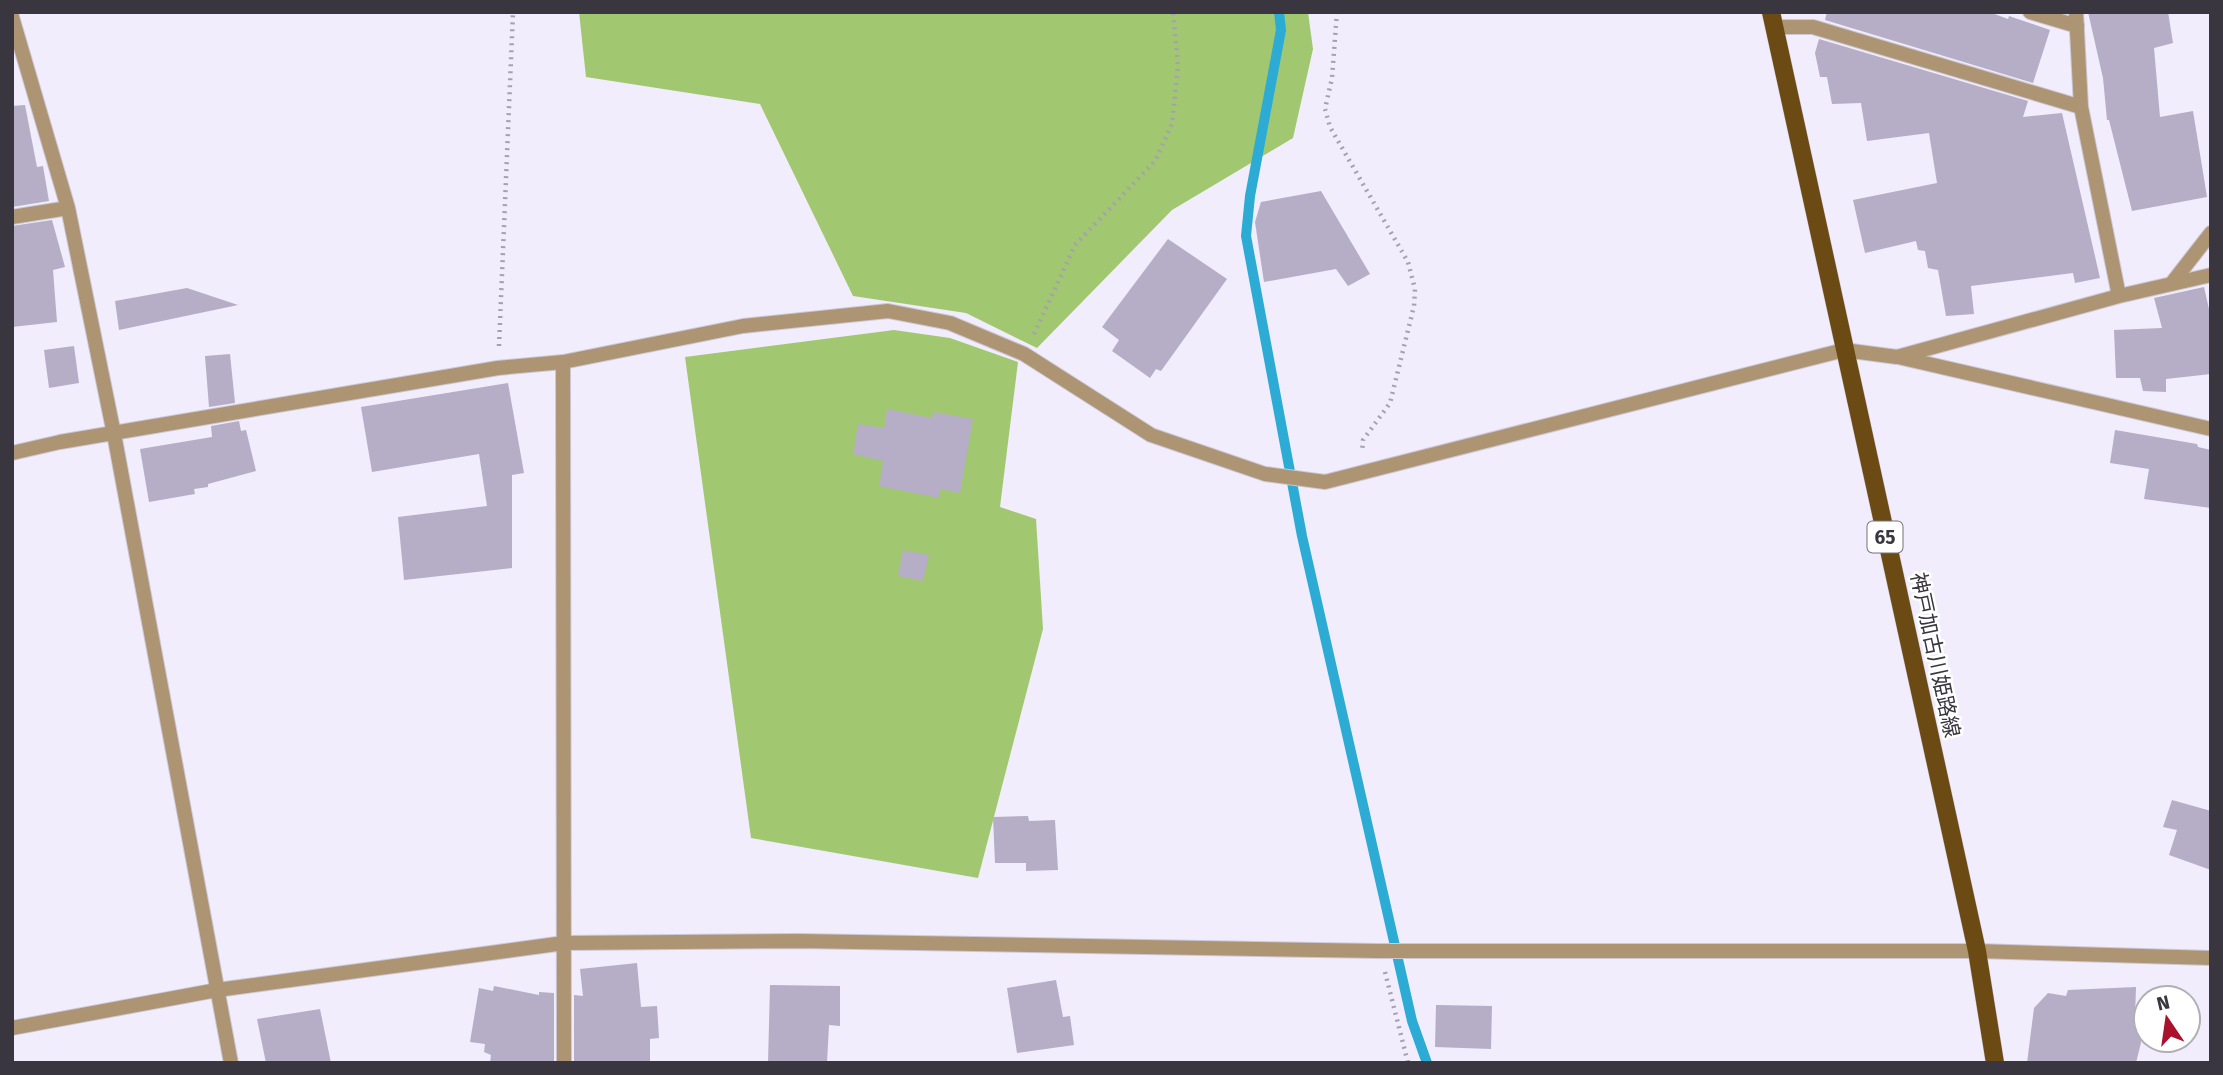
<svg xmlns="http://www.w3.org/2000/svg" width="2223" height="1075" font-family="'Fira Sans','Noto Sans JP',sans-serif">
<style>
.forest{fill:#a2c771}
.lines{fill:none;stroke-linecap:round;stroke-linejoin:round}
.stream{stroke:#2cacd4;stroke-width:10}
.building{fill:#b5aec6}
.service-casing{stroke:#ccc8d6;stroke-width:16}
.minor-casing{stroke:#ccc8d6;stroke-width:16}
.tertiary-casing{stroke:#ccc8d6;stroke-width:16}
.primary-casing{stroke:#ccc8d6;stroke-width:19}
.path{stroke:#a5a2af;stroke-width:4.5;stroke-dasharray:2 5;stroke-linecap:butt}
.service{stroke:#ad9473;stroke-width:14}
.minor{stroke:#ad9473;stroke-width:14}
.tertiary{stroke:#ad9473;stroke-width:14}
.primary{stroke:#6c4a14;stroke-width:18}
.labels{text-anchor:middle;stroke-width:5;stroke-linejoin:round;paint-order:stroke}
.shield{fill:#fff;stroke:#747279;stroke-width:2}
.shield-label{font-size:19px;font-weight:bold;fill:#393640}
.street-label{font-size:21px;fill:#393640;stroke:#fff}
</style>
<rect width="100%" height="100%" fill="#f1edfc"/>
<!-- forest -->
<path class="forest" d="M 579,12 L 1308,12 L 1313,49 L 1293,138 L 1172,210 L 1037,348 L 966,313 L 853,296 L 760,104 L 586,77 Z
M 894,330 L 950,338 L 1018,362 L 1000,507 L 1036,519 L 1043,629 L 978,878 L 751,838 L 685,357 Z"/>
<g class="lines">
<!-- stream -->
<path class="stream" d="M 1279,12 L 1281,30 L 1250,196 L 1246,236 L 1302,536 L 1412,1021 L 1427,1063"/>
</g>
<!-- building -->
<path class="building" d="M 1827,12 L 1989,12 L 2008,19 L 2009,16 L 2050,30 L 2033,83 L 1825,20 Z
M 2088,12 L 2168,12 L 2173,43 L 2154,48 L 2160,117 L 2193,111 L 2207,197 L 2132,211 L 2109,120 L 2107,120 L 2103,78 Z
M 1819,39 L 2028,101 L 2023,117 L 2062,113 L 2100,278 L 2075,283 L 2073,273 L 1971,286 L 1974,314 L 1946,316 L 1938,270 L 1928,268 L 1925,251 L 1918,250 L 1916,241 L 1865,253 L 1853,200 L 1937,183 L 1929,133 L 1867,141 L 1861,103 L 1832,104 L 1827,77 L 1820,77 L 1815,53 Z
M 25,105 L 37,167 L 43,166 L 49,201 L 12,207 L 12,106 Z
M 1321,191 L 1370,274 L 1348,286 L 1336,269 L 1264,282 L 1255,222 L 1261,202 Z
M 52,220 L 65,267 L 53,270 L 57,322 L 12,327 L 12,226 Z
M 1168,239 L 1227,279 L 1161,371 L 1156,369 L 1150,378 L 1112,351 L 1119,340 L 1102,327 Z
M 2204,287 L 2211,318 L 2211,374 L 2166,379 L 2166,392 L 2143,391 L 2140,378 L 2116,378 L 2114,330 L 2162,328 L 2154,298 Z
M 187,288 L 238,305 L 119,330 L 115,301 Z
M 74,346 L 79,383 L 49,388 L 44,350 Z
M 230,354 L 235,403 L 209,407 L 205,356 Z
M 508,383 L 524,473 L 512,475 L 512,568 L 404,580 L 398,517 L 487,506 L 479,454 L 372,472 L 361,407 Z
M 887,409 L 932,418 L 934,412 L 973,419 L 960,493 L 940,489 L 939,498 L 879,486 L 883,461 L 853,454 L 858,424 L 884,428 Z
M 239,421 L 241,431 L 246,430 L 256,471 L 208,484 L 208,487 L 194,489 L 195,494 L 149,502 L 140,449 L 212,437 L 211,426 Z
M 2115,430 L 2197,444 L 2198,447 L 2211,450 L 2211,508 L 2144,499 L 2149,469 L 2110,463 Z
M 903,550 L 929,555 L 923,581 L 898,576 Z
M 2172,800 L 2211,811 L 2211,870 L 2169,855 L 2177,830 L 2163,827 Z
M 1028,816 L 1029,821 L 1055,820 L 1058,870 L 1026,871 L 1026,863 L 995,863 L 993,817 Z
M 637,963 L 641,1007 L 657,1006 L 659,1038 L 650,1039 L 650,1063 L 574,1063 L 574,995 L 583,996 L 580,969 Z
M 1056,980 L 1063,1017 L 1070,1016 L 1074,1045 L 1017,1053 L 1007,988 Z
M 770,985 L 840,986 L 840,1026 L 829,1025 L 827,1063 L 768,1063 Z
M 494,986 L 539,995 L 539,992 L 554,993 L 554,1063 L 490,1063 L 491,1055 L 484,1052 L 485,1044 L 470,1042 L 479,988 L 493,991 Z
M 2136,987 L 2135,1017 L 2146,1022 L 2136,1063 L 2027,1063 L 2034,1008 L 2048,993 L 2066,996 L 2068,990 Z
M 1436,1005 L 1492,1006 L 1491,1049 L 1435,1047 Z
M 320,1009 L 331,1063 L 266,1063 L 257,1019 Z"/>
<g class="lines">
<defs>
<path id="service" d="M 2030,12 L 2077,26"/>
<path id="minor" d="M 2076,12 L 2081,107 L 2119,296
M 12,17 L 68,208 L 114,434 L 231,1063
M 1775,27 L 1813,27 L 2081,107
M 12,217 L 68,208
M 2172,283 L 2211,233
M 1898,357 L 2211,429
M 563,362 L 564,1063
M 12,453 L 60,442 L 498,368 L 563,362 L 743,326 L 888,311 L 950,323 L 1024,354 L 1151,435 L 1265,474 L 1325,482 L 1844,350 L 1897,357 L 2119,296 L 2211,275
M 12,1028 L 217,990 L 564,943 L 799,941 L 1378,951"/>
<path id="tertiary" d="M 1378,951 L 1977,951 L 2211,958"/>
<path id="primary" d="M 1771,12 L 1977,951 L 1995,1063"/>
</defs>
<!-- service casing -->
<use href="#service" class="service-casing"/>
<!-- minor casing -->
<use href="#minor" class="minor-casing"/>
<!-- tertiary casing -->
<use href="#tertiary" class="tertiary-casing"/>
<!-- primary casing -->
<use href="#primary" class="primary-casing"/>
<!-- path -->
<path class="path" d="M 1337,12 L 1332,78 L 1325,109 L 1330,127 L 1408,262 L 1415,289 L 1414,306 L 1390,403 L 1363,440 L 1362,452
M 1034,334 L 1075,245 L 1155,161 L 1172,124 L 1178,66 L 1173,12
M 499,346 L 513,12
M 1385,972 L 1408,1063"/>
<!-- service -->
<use href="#service" class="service"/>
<!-- minor -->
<use href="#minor" class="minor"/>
<!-- tertiary -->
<use href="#tertiary" class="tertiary"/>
<!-- primary -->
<use href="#primary" class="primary"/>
</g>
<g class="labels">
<!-- shield labels -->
<rect class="shield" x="1867.5" y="521.5" width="35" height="31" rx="5"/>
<g class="shield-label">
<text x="1885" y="544">65</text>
</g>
<!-- street labels -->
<g class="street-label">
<text transform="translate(1935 655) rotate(78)" y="7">神戸加古川姫路線</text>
</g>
</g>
<!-- border -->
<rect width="2223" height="1075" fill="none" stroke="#393640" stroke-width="28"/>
<!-- north arrow -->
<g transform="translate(2167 1019) rotate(347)"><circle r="33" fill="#ffffff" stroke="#b0afb3" stroke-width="2"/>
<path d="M0-5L12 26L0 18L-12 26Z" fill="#a9112d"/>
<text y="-10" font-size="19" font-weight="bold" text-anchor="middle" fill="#393640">N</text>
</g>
</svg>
